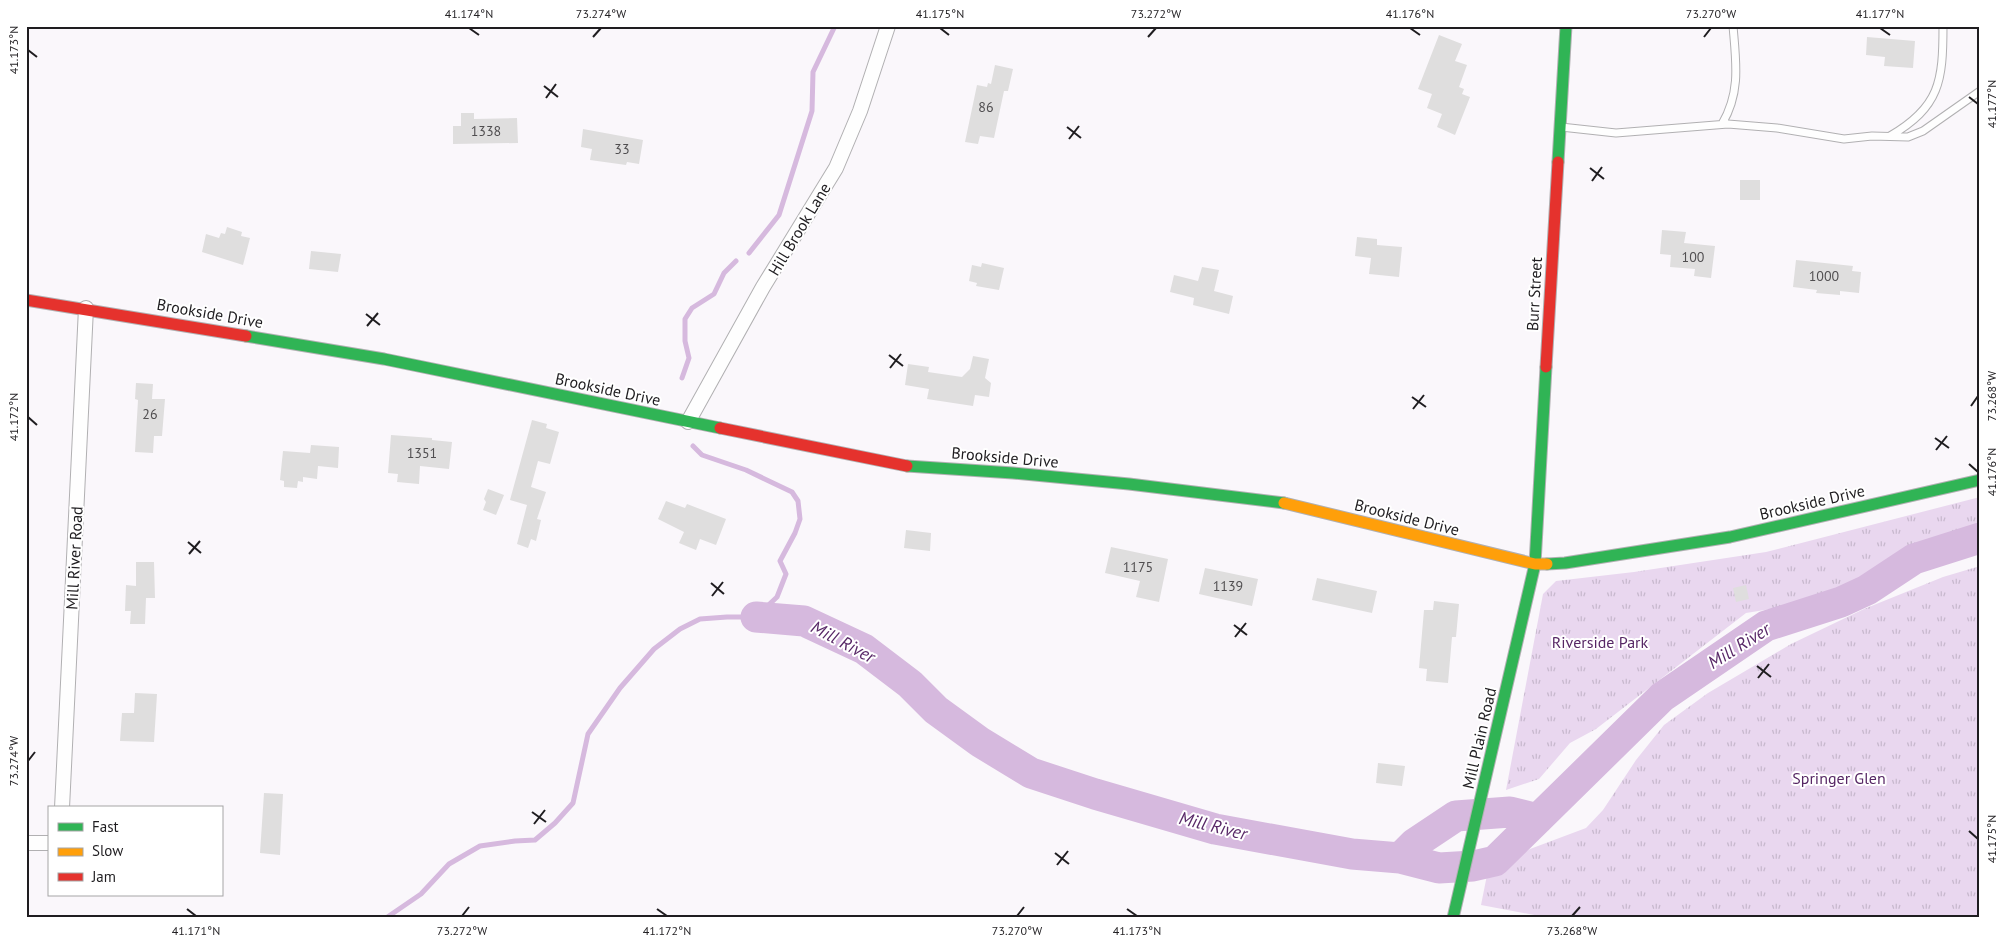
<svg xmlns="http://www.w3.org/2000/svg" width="2006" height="944" font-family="'PT Sans',sans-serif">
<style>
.park{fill:url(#park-tufts)}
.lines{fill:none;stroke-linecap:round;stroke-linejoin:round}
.stream{stroke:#d6b9de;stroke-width:5}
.river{stroke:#d6b9de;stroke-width:31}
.building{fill:#dfdede}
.lane-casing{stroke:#b1b0b2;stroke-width:9}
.street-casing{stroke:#b1b0b2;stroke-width:16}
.fast-casing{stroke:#b1b0b2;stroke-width:13}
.slow-casing{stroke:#b1b0b2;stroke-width:13}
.jam-casing{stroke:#b1b0b2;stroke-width:13}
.lane{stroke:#fefefe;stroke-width:7}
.street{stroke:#fefefe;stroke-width:14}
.fast{stroke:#30b455;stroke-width:11}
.slow{stroke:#ff9f0a;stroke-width:11}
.jam{stroke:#e5322d;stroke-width:11}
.ticks{fill:none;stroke:#1f1d20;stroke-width:2}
.labels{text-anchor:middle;stroke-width:4;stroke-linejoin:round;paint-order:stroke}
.number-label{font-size:14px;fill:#504e50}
.street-label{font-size:16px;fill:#1f1d20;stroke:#fff}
.park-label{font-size:16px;fill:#572765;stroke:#fff}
.water-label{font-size:18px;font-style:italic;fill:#592968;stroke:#fff}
.neatline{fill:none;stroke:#1f1d20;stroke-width:2}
.ticks-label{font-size:12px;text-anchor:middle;fill:#1f1d20}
</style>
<defs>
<pattern id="park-tufts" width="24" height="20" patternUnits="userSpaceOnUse" patternTransform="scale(1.25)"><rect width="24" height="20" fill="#e9d7ef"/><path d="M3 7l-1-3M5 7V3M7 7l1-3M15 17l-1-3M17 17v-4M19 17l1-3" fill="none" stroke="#c7b8cd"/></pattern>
</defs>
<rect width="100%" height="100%" fill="#faf7fb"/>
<!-- park -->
<path class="park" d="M 1980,497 L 1980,529 L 1911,549 L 1852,587 L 1801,604 L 1746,613 L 1596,729 L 1570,743 L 1539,779 L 1506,790 L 1543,594 L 1556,581 L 1634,572 L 1766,552 Z
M 1980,566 L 1980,918 L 1550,918 L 1481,905 L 1487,875 L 1530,849 L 1586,828 L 1603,810 L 1636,760 L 1664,725 L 1708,693 L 1791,644 L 1864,609 L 1943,577 Z"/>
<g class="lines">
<!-- stream -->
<path class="stream" d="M 749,253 L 779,215 L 812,111 L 813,72 L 835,26
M 682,378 L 689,358 L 685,341 L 685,319 L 692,308 L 714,294 L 724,273 L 736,261
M 386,918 L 421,894 L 449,864 L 480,846 L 515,841 L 535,840 L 555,823 L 573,803 L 588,734 L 620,688 L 654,649 L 680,629 L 700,619 L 727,617 L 756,617 L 777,597 L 786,574 L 780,561 L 795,533 L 800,519 L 798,501 L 792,492 L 746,470 L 702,455 L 693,446"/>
<!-- river -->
<path class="river" d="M 756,617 L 804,621 L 864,649 L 910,684 L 936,710 L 980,742 L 1031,773 L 1095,794 L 1215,829 L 1352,854 L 1400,858 L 1439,868 L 1473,866 L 1495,861 L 1662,697 L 1766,626 L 1841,602 L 1867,590 L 1914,559 L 1980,538
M 1400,858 L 1414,844 L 1456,816 L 1510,812 L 1538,819"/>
</g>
<!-- building -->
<path class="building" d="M 1439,35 L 1462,44 L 1455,61 L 1467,65 L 1459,87 L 1464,89 L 1462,94 L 1470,97 L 1455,135 L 1437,127 L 1442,114 L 1427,108 L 1432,94 L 1418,89 Z
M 1867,37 L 1915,41 L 1913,68 L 1884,66 L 1885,57 L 1866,55 Z
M 995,65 L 1013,69 L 1008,91 L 1004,91 L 994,138 L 980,136 L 978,144 L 965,142 L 977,85 L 987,87 L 988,83 L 991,84 Z
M 461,113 L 474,113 L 474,119 L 517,118 L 518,143 L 453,144 L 453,126 L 461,126 Z
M 583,129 L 643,140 L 639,164 L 627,162 L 626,165 L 590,160 L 592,149 L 581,147 Z
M 1740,180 L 1760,180 L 1760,200 L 1740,200 Z
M 227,227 L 242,232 L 241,236 L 250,238 L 243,265 L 202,252 L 206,234 L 219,238 L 221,233 L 225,234 Z
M 1662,230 L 1686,232 L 1684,243 L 1715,246 L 1711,278 L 1694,276 L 1695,269 L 1670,267 L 1671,255 L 1660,254 Z
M 1357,237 L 1377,239 L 1377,245 L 1402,247 L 1399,277 L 1369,274 L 1371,258 L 1355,256 Z
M 311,251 L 341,254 L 338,272 L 309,269 Z
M 1796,260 L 1853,266 L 1852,271 L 1861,272 L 1859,293 L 1840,291 L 1840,295 L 1816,293 L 1817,290 L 1793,287 Z
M 982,263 L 1004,268 L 999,290 L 976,286 L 977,283 L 969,281 L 972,265 L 981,267 Z
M 1202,267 L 1219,270 L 1214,291 L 1233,296 L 1229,314 L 1193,305 L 1194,298 L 1170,292 L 1174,275 L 1198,281 Z
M 973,356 L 989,359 L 985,378 L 991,383 L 989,397 L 975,395 L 973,406 L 927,399 L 929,389 L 905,385 L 908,364 L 929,367 L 928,372 L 962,377 L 970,369 Z
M 136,383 L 153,384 L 152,399 L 165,399 L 162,436 L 154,436 L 153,453 L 135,452 L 138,400 L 135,399 Z
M 532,420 L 547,424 L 546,428 L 559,432 L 550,464 L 538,461 L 531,487 L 546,492 L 537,519 L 541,520 L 536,541 L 531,539 L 528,548 L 517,544 L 527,505 L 510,500 Z
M 391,435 L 432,438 L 432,440 L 452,442 L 449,469 L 420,466 L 419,484 L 397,482 L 398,474 L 388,473 Z
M 311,445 L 339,447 L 338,468 L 318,466 L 317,479 L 303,477 L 303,482 L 298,481 L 297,488 L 284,487 L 284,481 L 280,480 L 283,451 L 310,453 Z
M 488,489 L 504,495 L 496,515 L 483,510 L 486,502 L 484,499 Z
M 666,501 L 685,508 L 687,504 L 726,519 L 716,545 L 700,539 L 696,550 L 679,543 L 684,532 L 658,519 Z
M 906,530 L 931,533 L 930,551 L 904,548 Z
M 1111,547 L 1168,559 L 1159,602 L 1136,597 L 1140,581 L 1105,573 Z
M 136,562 L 154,562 L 155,598 L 146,598 L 145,624 L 130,624 L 131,611 L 125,611 L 126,585 L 136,586 Z
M 1205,568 L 1258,579 L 1252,606 L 1199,594 Z
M 1317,578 L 1377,591 L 1372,613 L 1312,600 Z
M 1746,585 L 1749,599 L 1736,602 L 1733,588 Z
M 1434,601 L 1459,604 L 1456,637 L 1452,637 L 1448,683 L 1426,681 L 1427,669 L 1419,668 L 1424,610 L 1433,610 Z
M 135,693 L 157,694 L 154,742 L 120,741 L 122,713 L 134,713 Z
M 1378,763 L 1405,766 L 1402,786 L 1376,783 Z
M 264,793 L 283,794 L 280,855 L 260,853 Z"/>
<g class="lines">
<defs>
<path id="lane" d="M 1722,124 C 1741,92 1736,62 1733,26
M 1561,127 L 1616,133 L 1728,124 L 1777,128 L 1844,139 L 1872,136 L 1908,137 L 1923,131 L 1980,91
M 1890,136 C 1940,107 1943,81 1943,26"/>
<path id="street" d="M 688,422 L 763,287 L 836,168 L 860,111 L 888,26
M 62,808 L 86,308
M 26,843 L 49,843"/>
<path id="fast" d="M 1558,162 L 1566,26
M 246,336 L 384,359 L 720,428
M 907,466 L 1013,473 L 1129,484 L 1284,503
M 1547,564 L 1565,563 L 1730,537 L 1980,480
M 1453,918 L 1535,564 L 1546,367"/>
<path id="slow" d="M 1284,503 L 1535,564 L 1547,564"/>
<path id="jam" d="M 26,300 L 246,336
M 1546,367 L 1558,162
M 720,428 L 907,466"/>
</defs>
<!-- lane casing -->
<use href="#lane" class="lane-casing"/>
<!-- street casing -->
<use href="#street" class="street-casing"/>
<!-- fast casing -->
<use href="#fast" class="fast-casing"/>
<!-- slow casing -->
<use href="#slow" class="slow-casing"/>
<!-- jam casing -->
<use href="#jam" class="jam-casing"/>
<!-- lane -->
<use href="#lane" class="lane"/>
<!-- street -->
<use href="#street" class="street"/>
<!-- fast -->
<use href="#fast" class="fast"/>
<!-- slow -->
<use href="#slow" class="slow"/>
<!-- jam -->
<use href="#jam" class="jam"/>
</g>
<!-- ticks -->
<path class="ticks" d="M 469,28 L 479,35M 940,28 L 949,35M 1410,28 L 1420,35M 1880,28 L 1890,35M 593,37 L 601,28M 1148,37 L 1156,28M 1704,37 L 1711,28M 28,50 L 37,57M 544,86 L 558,97M 1969,97 L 1978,104M 546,98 L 556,84M 1067,127 L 1081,138M 1069,139 L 1079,126M 1590,168 L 1604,179M 1592,181 L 1602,167M 366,314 L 380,325M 367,326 L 378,313M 889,355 L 903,366M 890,368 L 901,354M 1412,397 L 1426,407M 1971,406 L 1978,396M 1413,409 L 1424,395M 28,417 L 37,425M 1935,438 L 1949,448M 1936,450 L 1947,436M 1969,464 L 1978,472M 188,542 L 201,553M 189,554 L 200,541M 711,583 L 724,594M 712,596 L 723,582M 1234,625 L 1247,635M 1235,637 L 1246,623M 1757,666 L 1771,677M 1758,678 L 1769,664M 28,761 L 35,752M 532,812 L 546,822M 534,824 L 545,810M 1969,831 L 1978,839M 1055,853 L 1069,864M 1057,865 L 1068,851M 187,909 L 196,916M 657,909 L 667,916M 1127,909 L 1137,916M 462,916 L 469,907M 1017,916 L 1024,907M 1572,916 L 1580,907"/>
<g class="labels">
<!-- number labels -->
<g class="number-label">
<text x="986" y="112">86</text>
<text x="486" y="136">1338</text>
<text x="622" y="154">33</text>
<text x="1693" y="262">100</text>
<text x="1824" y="281">1000</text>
<text x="150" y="419">26</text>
<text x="422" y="458">1351</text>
<text x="1138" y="572">1175</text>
<text x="1228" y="591">1139</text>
</g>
<!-- street labels -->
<g class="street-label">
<text transform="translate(799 229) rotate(-59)" y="6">Hill Brook Lane</text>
<text transform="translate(1534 294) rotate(-87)" y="6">Burr Street</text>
<text transform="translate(210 313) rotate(10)" y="6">Brookside Drive</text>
<text transform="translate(608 389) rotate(12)" y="6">Brookside Drive</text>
<text transform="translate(1005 457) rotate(5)" y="6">Brookside Drive</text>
<text transform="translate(1812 502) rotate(-13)" y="6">Brookside Drive</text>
<text transform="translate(1407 517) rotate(14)" y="6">Brookside Drive</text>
<text transform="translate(74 558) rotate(-87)" y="6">Mill River Road</text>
<text transform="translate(1479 738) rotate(-77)" y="6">Mill Plain Road</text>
</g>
<!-- park labels -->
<g class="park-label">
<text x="1600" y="648">Riverside Park</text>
<text x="1839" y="784">Springer Glen</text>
</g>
<!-- water labels -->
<g class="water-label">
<text transform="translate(843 642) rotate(28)" y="6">Mill River</text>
<text transform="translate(1739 646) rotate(-32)" y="6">Mill River</text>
<text transform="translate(1213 826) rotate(14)" y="6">Mill River</text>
</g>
</g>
<!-- border -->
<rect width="2006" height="944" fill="none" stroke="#ffffff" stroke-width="55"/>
<!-- legend -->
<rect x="48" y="806" width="175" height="90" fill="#ffffff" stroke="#a5a5a6"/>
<rect x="58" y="823" width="25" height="8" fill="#30b455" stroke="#a5a5a6"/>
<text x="92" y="832" font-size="15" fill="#1f1d20">Fast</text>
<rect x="58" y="848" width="25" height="8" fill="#ff9f0a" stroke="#a5a5a6"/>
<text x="92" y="856" font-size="15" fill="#1f1d20">Slow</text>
<rect x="58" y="873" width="25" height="8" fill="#e5322d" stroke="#a5a5a6"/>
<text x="92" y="882" font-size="15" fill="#1f1d20">Jam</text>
<rect x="28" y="28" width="1950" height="888" class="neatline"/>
<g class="ticks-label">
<text x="469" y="18">41.174°N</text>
<text x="601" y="18">73.274°W</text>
<text x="940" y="18">41.175°N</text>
<text x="1156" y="18">73.272°W</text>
<text x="1410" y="18">41.176°N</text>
<text x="1711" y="18">73.270°W</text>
<text x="1880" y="18">41.177°N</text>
<text transform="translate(14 50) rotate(-90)" y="4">41.173°N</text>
<text transform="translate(1992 104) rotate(-90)" y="4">41.177°N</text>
<text transform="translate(1992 396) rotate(-90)" y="4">73.268°W</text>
<text transform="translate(14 417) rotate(-90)" y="4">41.172°N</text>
<text transform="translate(1992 472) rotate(-90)" y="4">41.176°N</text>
<text transform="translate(14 761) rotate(-90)" y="4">73.274°W</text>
<text transform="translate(1992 839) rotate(-90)" y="4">41.175°N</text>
<text x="196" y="935">41.171°N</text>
<text x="462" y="935">73.272°W</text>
<text x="667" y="935">41.172°N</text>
<text x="1017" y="935">73.270°W</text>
<text x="1137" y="935">41.173°N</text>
<text x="1572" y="935">73.268°W</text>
</g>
</svg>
